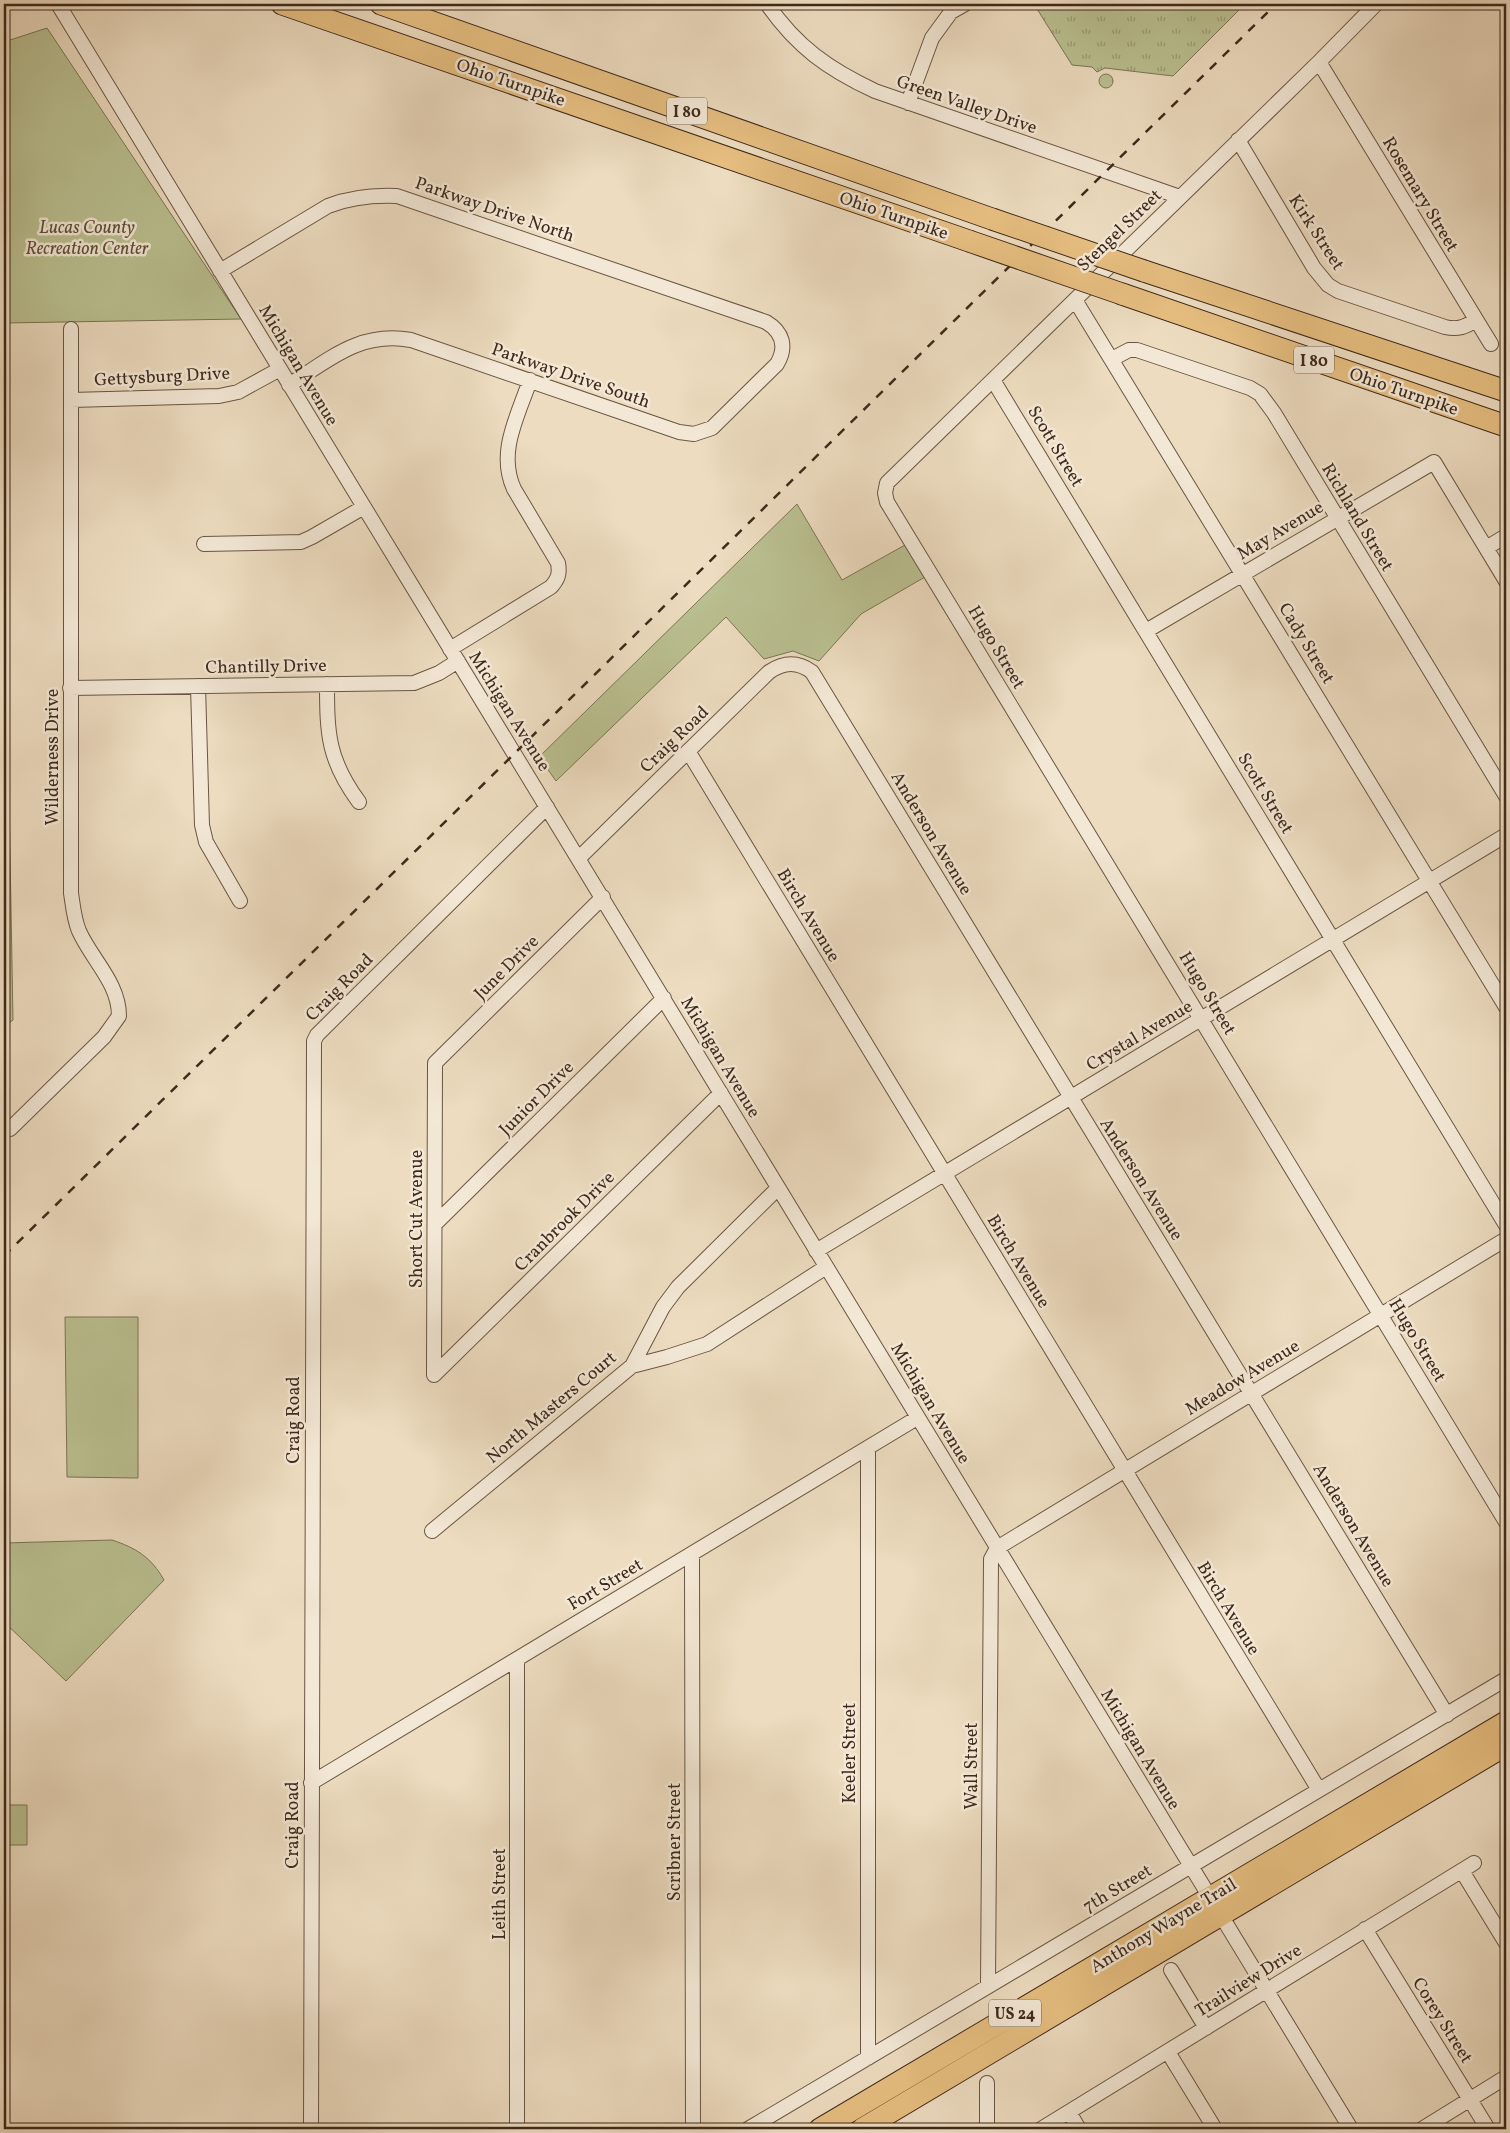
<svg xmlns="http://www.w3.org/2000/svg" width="1510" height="2133" font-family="Vollkorn,serif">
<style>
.grass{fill:url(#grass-tufts);stroke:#7c7456}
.park{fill:#bac091;stroke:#7c7456}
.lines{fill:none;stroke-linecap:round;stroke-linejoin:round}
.minor-casing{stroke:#6a5644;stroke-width:16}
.highway-casing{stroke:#3f291b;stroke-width:23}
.minor{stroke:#f3e8d6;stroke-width:14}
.highway{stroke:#e6be80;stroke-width:21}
.rail{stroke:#3f291b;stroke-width:2.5;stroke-dasharray:9 9;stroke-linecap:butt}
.highway-bridge-casing{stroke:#3f291b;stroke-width:23;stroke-linecap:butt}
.highway-bridge{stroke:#e6be80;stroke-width:21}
.labels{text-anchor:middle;stroke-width:5;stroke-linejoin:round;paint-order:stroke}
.shield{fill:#f3e8d6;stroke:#756253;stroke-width:1}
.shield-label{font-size:16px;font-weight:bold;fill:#3f291b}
.street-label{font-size:18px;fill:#3f291b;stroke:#f3e8d6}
.park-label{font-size:18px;font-style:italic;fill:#5e4f38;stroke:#f3e8d6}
</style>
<defs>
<pattern id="grass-tufts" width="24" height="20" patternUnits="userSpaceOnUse" patternTransform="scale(1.25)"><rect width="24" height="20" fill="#bac091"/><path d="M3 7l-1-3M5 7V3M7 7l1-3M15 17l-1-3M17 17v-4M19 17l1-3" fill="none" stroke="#999c76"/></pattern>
</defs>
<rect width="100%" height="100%" fill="#eddcc0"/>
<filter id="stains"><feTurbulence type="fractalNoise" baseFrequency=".004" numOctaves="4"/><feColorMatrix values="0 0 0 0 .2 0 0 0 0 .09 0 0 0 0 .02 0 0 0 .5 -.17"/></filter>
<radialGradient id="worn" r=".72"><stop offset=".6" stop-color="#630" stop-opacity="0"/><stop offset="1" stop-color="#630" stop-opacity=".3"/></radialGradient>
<!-- grass -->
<path class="grass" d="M 1034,4 L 1245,4 L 1173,76 L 1105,68 L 1097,72 L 1092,67 L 1072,65 Z
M1099 81a7 7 0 1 1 14 0a7 7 0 1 1-14 0Z"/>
<!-- park -->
<path class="park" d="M 47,28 L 241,319 L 4,323 L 4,42 Z
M 797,504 L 842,580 L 905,545 L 925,577 L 861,614 L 819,661 L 793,651 L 764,659 L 726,617 L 556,781 L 539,757 Z
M 4,516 L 13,1020 L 4,1027 Z
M 65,1317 L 138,1317 L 138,1478 L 67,1477 Z
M 112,1540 C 136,1548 151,1557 164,1580 L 66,1681 L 4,1622 L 4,1543 Z
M 8,1749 L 8,1787 L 4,1787 L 4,1750 Z
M 7,1804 L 8,1843 L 4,1843 L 4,1805 Z
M 9,1805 L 27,1805 L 27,1845 L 9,1845 Z"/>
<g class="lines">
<defs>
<path id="minor" d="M 58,4 L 1351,2129
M 767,4 C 797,47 828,69 875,91 L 1180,197
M 1376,4 L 1319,62 L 887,483 L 885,493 L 887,502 L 1506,1522
M 1319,62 L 1491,344
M 908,103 L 932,38 L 951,12 L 965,4
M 1238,140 L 1314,268 L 1328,285 L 1338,291 L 1445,327 C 1458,330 1465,327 1476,320
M 220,271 L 328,206 C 351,197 373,195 397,196 L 766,322 C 783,332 787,347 777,364 L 712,428 L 694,434 L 679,432 L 411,340 C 360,331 330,359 289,385
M 1075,300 L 1506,1007
M 1112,359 L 1129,350 L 1137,350 L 1250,388 L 1260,394 L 1274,413 L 1506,796
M 993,380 L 1506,1225
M 71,400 L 219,396 L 238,392 L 280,369
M 204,544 L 301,542 L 312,537 L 364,507
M 1486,548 L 1506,536
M 1146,631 L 1434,462 L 1506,581
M 450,649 L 551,587 C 558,579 560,574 558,563 L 514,489 C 497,452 518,416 530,380
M 327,684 C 327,734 328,760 359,802
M 198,686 L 202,825 L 206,842 L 240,901
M 70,688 L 414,683 L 439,673 L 458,661
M 688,751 L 1319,1790
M 579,858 L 769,672 C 784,662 797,661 812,672 L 1447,1715
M 10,1129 L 104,1037 L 119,1016 C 119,983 92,960 79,931 C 74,919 73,906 71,893 L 71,329
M 435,1224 L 664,998
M 816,1251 L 1506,835
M 632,1366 L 667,1357 L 707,1344 L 826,1267
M 434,1375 L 435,1063 L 603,897
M 434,1375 L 721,1093
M 432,1531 L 632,1366 L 663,1307 L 678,1287 L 778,1188
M 692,1554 L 693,2129
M 517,1659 L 517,2129
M 311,1783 L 917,1418
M 1462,1871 L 1506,1943
M 1365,1929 L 1488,2129
M 1171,1970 L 1206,2028
M 988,1985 L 991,1559 L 997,1548 L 1506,1239
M 1168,2052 L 1215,2129
M 868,2058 L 868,1448
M 987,2083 L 987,2129
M 1069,2112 L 1079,2129
M 311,2129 L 314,1041 L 317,1035 L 547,807
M 748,2129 L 1506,1679
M 1041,2129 L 1474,1863
M 1422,2129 L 1506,2077"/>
<path id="highway" d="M 282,4 L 969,241
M 381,4 L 992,219
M 1144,271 L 1506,391
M 1122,294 L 1506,426
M 820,2129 L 1506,1722
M 862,2129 L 1506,1745"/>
</defs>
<!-- minor casing -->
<use href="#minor" class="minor-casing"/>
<!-- highway casing -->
<use href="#highway" class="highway-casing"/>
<!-- minor -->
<use href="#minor" class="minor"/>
<!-- highway -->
<use href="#highway" class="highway"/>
<!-- rail -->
<path class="rail" d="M 4,1256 L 1276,4"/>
<defs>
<path id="highway-bridge" d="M 992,219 L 1144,271
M 969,241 L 1122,294"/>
</defs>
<!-- highway-bridge casing -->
<use href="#highway-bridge" class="highway-bridge-casing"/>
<!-- highway-bridge -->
<use href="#highway-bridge" class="highway-bridge"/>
</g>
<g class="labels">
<!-- shield labels -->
<g class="shield">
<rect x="667" y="97.5" width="40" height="27" rx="4"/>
<rect x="1294" y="346.5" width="40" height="27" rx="4"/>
<rect x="989" y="1999.5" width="52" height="27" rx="4"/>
</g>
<g class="shield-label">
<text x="687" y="117">I 80</text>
<text x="1314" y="366">I 80</text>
<text x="1015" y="2019">US 24</text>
</g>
<!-- street labels -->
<g class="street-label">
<text transform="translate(511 82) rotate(19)" y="6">Ohio Turnpike</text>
<text transform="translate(967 104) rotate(19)" y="6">Green Valley Drive</text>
<text transform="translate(1421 194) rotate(59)" y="6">Rosemary Street</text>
<text transform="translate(495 209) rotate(19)" y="6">Parkway Drive North</text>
<text transform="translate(894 215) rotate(19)" y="6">Ohio Turnpike</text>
<text transform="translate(1119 230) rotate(-44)" y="6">Stengel Street</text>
<text transform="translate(1317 232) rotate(57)" y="6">Kirk Street</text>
<text transform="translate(299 365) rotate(59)" y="6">Michigan Avenue</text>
<text transform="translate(571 375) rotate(19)" y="6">Parkway Drive South</text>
<text transform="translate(162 376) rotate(-3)" y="6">Gettysburg Drive</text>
<text transform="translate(1404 391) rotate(19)" y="6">Ohio Turnpike</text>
<text transform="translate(1056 446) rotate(59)" y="6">Scott Street</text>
<text transform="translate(1358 517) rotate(59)" y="6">Richland Street</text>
<text transform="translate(1280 530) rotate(-31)" y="6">May Avenue</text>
<text transform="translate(1307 643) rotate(59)" y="6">Cady Street</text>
<text transform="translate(997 647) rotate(59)" y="6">Hugo Street</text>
<text transform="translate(266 666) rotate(-1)" y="6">Chantilly Drive</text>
<text transform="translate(510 711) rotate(58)" y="6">Michigan Avenue</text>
<text transform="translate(674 739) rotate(-44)" y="6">Craig Road</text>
<text transform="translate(52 757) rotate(-90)" y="6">Wilderness Drive</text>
<text transform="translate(1266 793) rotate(59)" y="6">Scott Street</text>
<text transform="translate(932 833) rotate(59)" y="6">Anderson Avenue</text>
<text transform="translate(809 915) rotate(59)" y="6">Birch Avenue</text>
<text transform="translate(506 967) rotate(-45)" y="6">June Drive</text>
<text transform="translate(339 987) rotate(-45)" y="6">Craig Road</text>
<text transform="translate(1208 993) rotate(59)" y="6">Hugo Street</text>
<text transform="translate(1139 1035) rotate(-31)" y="6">Crystal Avenue</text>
<text transform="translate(721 1057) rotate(59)" y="6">Michigan Avenue</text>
<text transform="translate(536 1098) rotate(-45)" y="6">Junior Drive</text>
<text transform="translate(1142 1179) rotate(58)" y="6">Anderson Avenue</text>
<text transform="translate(416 1219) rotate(-90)" y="6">Short Cut Avenue</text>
<text transform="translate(564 1221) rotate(-45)" y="6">Cranbrook Drive</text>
<text transform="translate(1019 1261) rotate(59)" y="6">Birch Avenue</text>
<text transform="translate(1418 1340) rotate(59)" y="6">Hugo Street</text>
<text transform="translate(1242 1377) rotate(-31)" y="6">Meadow Avenue</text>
<text transform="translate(931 1403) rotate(59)" y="6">Michigan Avenue</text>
<text transform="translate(551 1407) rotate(-40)" y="6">North Masters Court</text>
<text transform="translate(293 1420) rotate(-90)" y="6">Craig Road</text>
<text transform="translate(1354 1525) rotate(59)" y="6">Anderson Avenue</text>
<text transform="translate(605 1584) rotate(-31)" y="6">Fort Street</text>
<text transform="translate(1229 1608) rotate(59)" y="6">Birch Avenue</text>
<text transform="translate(1141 1749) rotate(59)" y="6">Michigan Avenue</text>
<text transform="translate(849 1753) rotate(-90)" y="6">Keeler Street</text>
<text transform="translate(971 1766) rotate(-90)" y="6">Wall Street</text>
<text transform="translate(292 1825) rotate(-90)" y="6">Craig Road</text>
<text transform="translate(674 1842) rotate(-90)" y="6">Scribner Street</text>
<text transform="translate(1117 1888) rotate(-31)" y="6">7th Street</text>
<text transform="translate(499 1894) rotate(-90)" y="6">Leith Street</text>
<text transform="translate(1163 1925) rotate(-31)" y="6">Anthony Wayne Trail</text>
<text transform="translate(1248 1980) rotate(-32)" y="6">Trailview Drive</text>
<text transform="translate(1443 2020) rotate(58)" y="6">Corey Street</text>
</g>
<!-- park labels -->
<g class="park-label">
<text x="87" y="233">Lucas County<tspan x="87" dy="21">Recreation Center</tspan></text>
</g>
</g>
<!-- margin -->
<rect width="1510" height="2133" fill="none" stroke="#eddcc0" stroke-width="20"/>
<rect x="5" y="5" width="1500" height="2123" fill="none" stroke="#3f291b" stroke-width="2.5"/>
<rect x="10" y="10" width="1490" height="2113" fill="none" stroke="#3f291b"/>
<rect width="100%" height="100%" filter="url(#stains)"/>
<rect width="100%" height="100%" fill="url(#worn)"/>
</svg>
